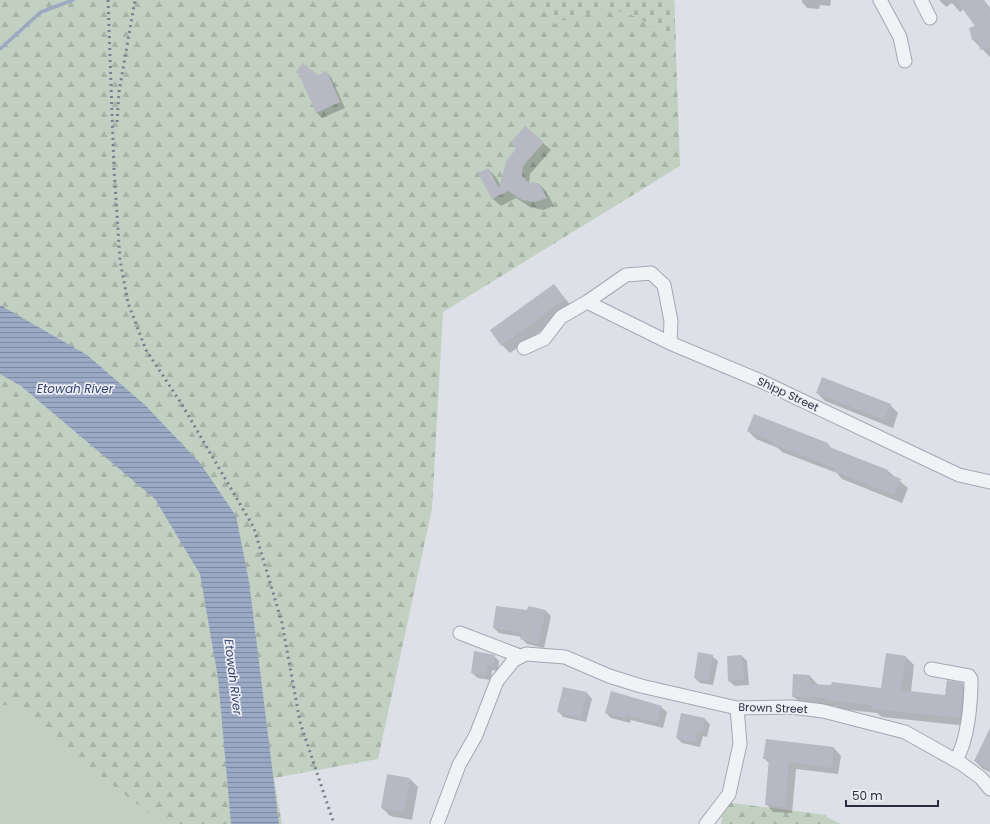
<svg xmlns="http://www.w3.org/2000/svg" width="990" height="824" font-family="Poppins,sans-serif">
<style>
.forest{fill:url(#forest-firs)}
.cemetery{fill:url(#cemetery-stones)}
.park{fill:#c1d0c0}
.water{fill:url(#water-rules)}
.shadow{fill:#0003}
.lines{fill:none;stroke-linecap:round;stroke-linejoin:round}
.stream{stroke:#9ba9c5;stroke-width:3.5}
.building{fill:#b6b9c3}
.minor-casing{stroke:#a4a7b1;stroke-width:15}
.minor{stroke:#f1f2f6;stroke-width:13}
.rail{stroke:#797e8f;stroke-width:3;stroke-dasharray:2 4;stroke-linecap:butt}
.labels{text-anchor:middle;stroke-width:3.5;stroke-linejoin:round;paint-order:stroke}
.street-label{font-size:11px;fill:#292d3d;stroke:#eeeff5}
.water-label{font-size:12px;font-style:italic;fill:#35456e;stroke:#eeeff5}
</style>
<defs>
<pattern id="forest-firs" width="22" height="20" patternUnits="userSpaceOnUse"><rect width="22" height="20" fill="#c1d0c0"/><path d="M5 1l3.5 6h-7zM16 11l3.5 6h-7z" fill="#a6b3a6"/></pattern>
<pattern id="cemetery-stones" width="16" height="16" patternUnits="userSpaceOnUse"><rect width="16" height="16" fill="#c1d0c0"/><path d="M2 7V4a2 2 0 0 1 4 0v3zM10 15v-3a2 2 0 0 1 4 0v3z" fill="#a6b3a6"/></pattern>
<pattern id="water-rules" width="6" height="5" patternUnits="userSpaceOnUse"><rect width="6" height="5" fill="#9ba9c5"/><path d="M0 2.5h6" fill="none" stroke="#7e8aa1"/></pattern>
</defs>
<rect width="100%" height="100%" fill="#dee0e7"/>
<!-- forest -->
<path class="forest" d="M 0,0 L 674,0 L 680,166 L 443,312 L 432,509 L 378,759 L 274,778 L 282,824 L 162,824 L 10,705 L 0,706 Z
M 725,802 L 827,815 L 827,817 L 841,824 L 721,824 Z"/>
<!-- cemetery -->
<path class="cemetery" d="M 540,0 L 674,0 L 676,43 C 657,29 636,13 613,10 C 597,7 570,18 555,24 Z"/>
<!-- park -->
<path class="park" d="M 10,705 L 162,824 L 0,824 L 0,706 Z"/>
<!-- water -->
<path class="water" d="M 0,305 L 87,355 L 145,405 L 200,463 L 236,516 L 249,581 L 279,824 L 231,824 L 218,678 L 200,574 L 155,499 L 21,386 L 0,374 Z"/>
<!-- shadow -->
<path class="shadow" d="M 802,0 L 831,0 L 830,6 L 820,5 L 819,9 L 807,8 L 802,2 Z
M 939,0 L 984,0 L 990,8 L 990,57 L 973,40 L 970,28 L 977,27 L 964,9 L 960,12 L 952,3 L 946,7 Z
M 326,72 L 331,77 L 345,108 L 322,118 L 317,113 L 300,75 L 318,76 Z
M 543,143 L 551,150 L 530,174 L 529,184 L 539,184 L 546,191 L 554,206 L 543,210 L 530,207 L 516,198 L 501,206 L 493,199 L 480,174 L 488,169 L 496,177 L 501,186 Z
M 554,285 L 573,308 L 510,353 L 502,345 Z
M 817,393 L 890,405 L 898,413 L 893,428 L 825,401 Z
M 755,415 L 828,444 L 832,449 L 888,471 L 908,488 L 902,503 L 842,479 L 837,473 L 782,452 L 778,448 L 756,439 L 748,431 Z
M 529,607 L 546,611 L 551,616 L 544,648 L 527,644 L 522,639 L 522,637 L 499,633 L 494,628 L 528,611 Z
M 494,656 L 499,661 L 498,671 L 492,670 L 491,680 L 478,678 L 472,673 Z
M 712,656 L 718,661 L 713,685 L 700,683 L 695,678 Z
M 742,656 L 747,661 L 749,685 L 735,686 L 729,681 Z
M 906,657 L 914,665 L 911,692 L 946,696 L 962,684 L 971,693 L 968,726 L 882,717 L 877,713 L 840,709 L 836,706 L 802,705 L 793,696 L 810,676 L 818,685 L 882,689 Z
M 564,688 L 587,693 L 592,699 L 586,722 L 563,717 L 558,711 Z
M 661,707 L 667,712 L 663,728 L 631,720 L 630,723 L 611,718 L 606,713 Z
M 705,719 L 710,724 L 707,737 L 703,736 L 700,747 L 682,743 L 677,738 Z
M 990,738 L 990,772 L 983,769 L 975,761 Z
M 834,748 L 841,756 L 838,774 L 796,769 L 792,813 L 773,812 L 766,804 L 769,763 L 764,758 Z
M 410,779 L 418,787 L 412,820 L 390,816 L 382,808 Z"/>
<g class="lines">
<!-- stream -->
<path class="stream" d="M 0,49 L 41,12 L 73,0"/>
</g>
<!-- building -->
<path class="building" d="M 956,0 L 983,0 L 990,10 L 990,47 L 980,50 L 978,39 L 972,40 L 969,28 L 975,26 Z
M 303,63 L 318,75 L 327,71 L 340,102 L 316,113 L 299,74 L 296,72 Z
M 525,126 L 544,142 L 523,166 L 522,176 L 529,183 L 539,183 L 547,198 L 535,202 L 522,200 L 508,191 L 492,199 L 478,173 L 488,168 L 499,188 L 507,160 L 516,149 L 511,142 Z
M 554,284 L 565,299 L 501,346 L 490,330 Z
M 822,377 L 891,404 L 884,420 L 816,393 Z
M 754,414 L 828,443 L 827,446 L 888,470 L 887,473 L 901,479 L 894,495 L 833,471 L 834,468 L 773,444 L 774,442 L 747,431 Z
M 496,606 L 527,610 L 528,606 L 546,610 L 538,644 L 520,639 L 522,633 L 493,628 Z
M 474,651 L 495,655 L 493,666 L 488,665 L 486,675 L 471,673 Z
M 698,652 L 713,655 L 708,681 L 694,678 Z
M 886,653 L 906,656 L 901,690 L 945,695 L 947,680 L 963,683 L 960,718 L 872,709 L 873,705 L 830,701 L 830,698 L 792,697 L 793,674 L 810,675 L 810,684 L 831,685 L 832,682 L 881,688 Z
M 742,655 L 744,680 L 728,681 L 727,656 Z
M 563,687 L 587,692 L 581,718 L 557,712 Z
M 611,691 L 662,706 L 657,723 L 626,715 L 625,718 L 605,713 Z
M 681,713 L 705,718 L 702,732 L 697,731 L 695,742 L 676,738 Z
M 990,728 L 990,769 L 974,761 Z
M 766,739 L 834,747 L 832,768 L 789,762 L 785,807 L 765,805 L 769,759 L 763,759 Z
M 387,774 L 410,778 L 404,812 L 381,808 Z"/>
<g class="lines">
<defs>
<path id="minor" d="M 880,0 L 900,37 L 905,61
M 921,0 L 930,18
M 587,302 L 670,343 L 763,382 L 959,475 L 990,482
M 524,348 L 544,339 L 561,317 L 587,302 L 626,275 L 651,273 L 664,285 L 671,321 L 670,343
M 460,633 L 520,656
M 931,669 L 969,676 L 971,679 C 971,703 968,740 956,760
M 437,824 L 459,765 L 476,735 L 497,681 L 514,660 L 526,654 L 565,657 L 609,676 L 641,686 L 737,708 L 791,707 L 823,711 L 905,732 L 962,764 L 981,778 L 990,789
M 706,824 L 729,794 L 740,744 L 737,708"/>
</defs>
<!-- minor casing -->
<use href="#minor" class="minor-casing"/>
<!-- minor -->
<use href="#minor" class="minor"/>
<!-- rail -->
<path class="rail" d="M 108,0 L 114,169 L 120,260 L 128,303 L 146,350 L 181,403 L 254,528 L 282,623 L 300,722 L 334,824
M 117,122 L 119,92 L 135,0"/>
</g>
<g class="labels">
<!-- street labels -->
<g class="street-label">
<text transform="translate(788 394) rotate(25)" y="4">Shipp Street</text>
<text transform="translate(773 708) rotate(2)" y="4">Brown Street</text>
</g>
<!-- water labels -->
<g class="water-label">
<text x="75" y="393">Etowah River</text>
<text transform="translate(233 677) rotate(83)" y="4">Etowah River</text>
</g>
</g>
<!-- scale -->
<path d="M846 800v6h92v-6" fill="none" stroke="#292d3d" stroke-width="2"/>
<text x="852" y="800" font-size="12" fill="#292d3d" stroke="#eeeff5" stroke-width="3" paint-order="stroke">50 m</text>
</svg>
